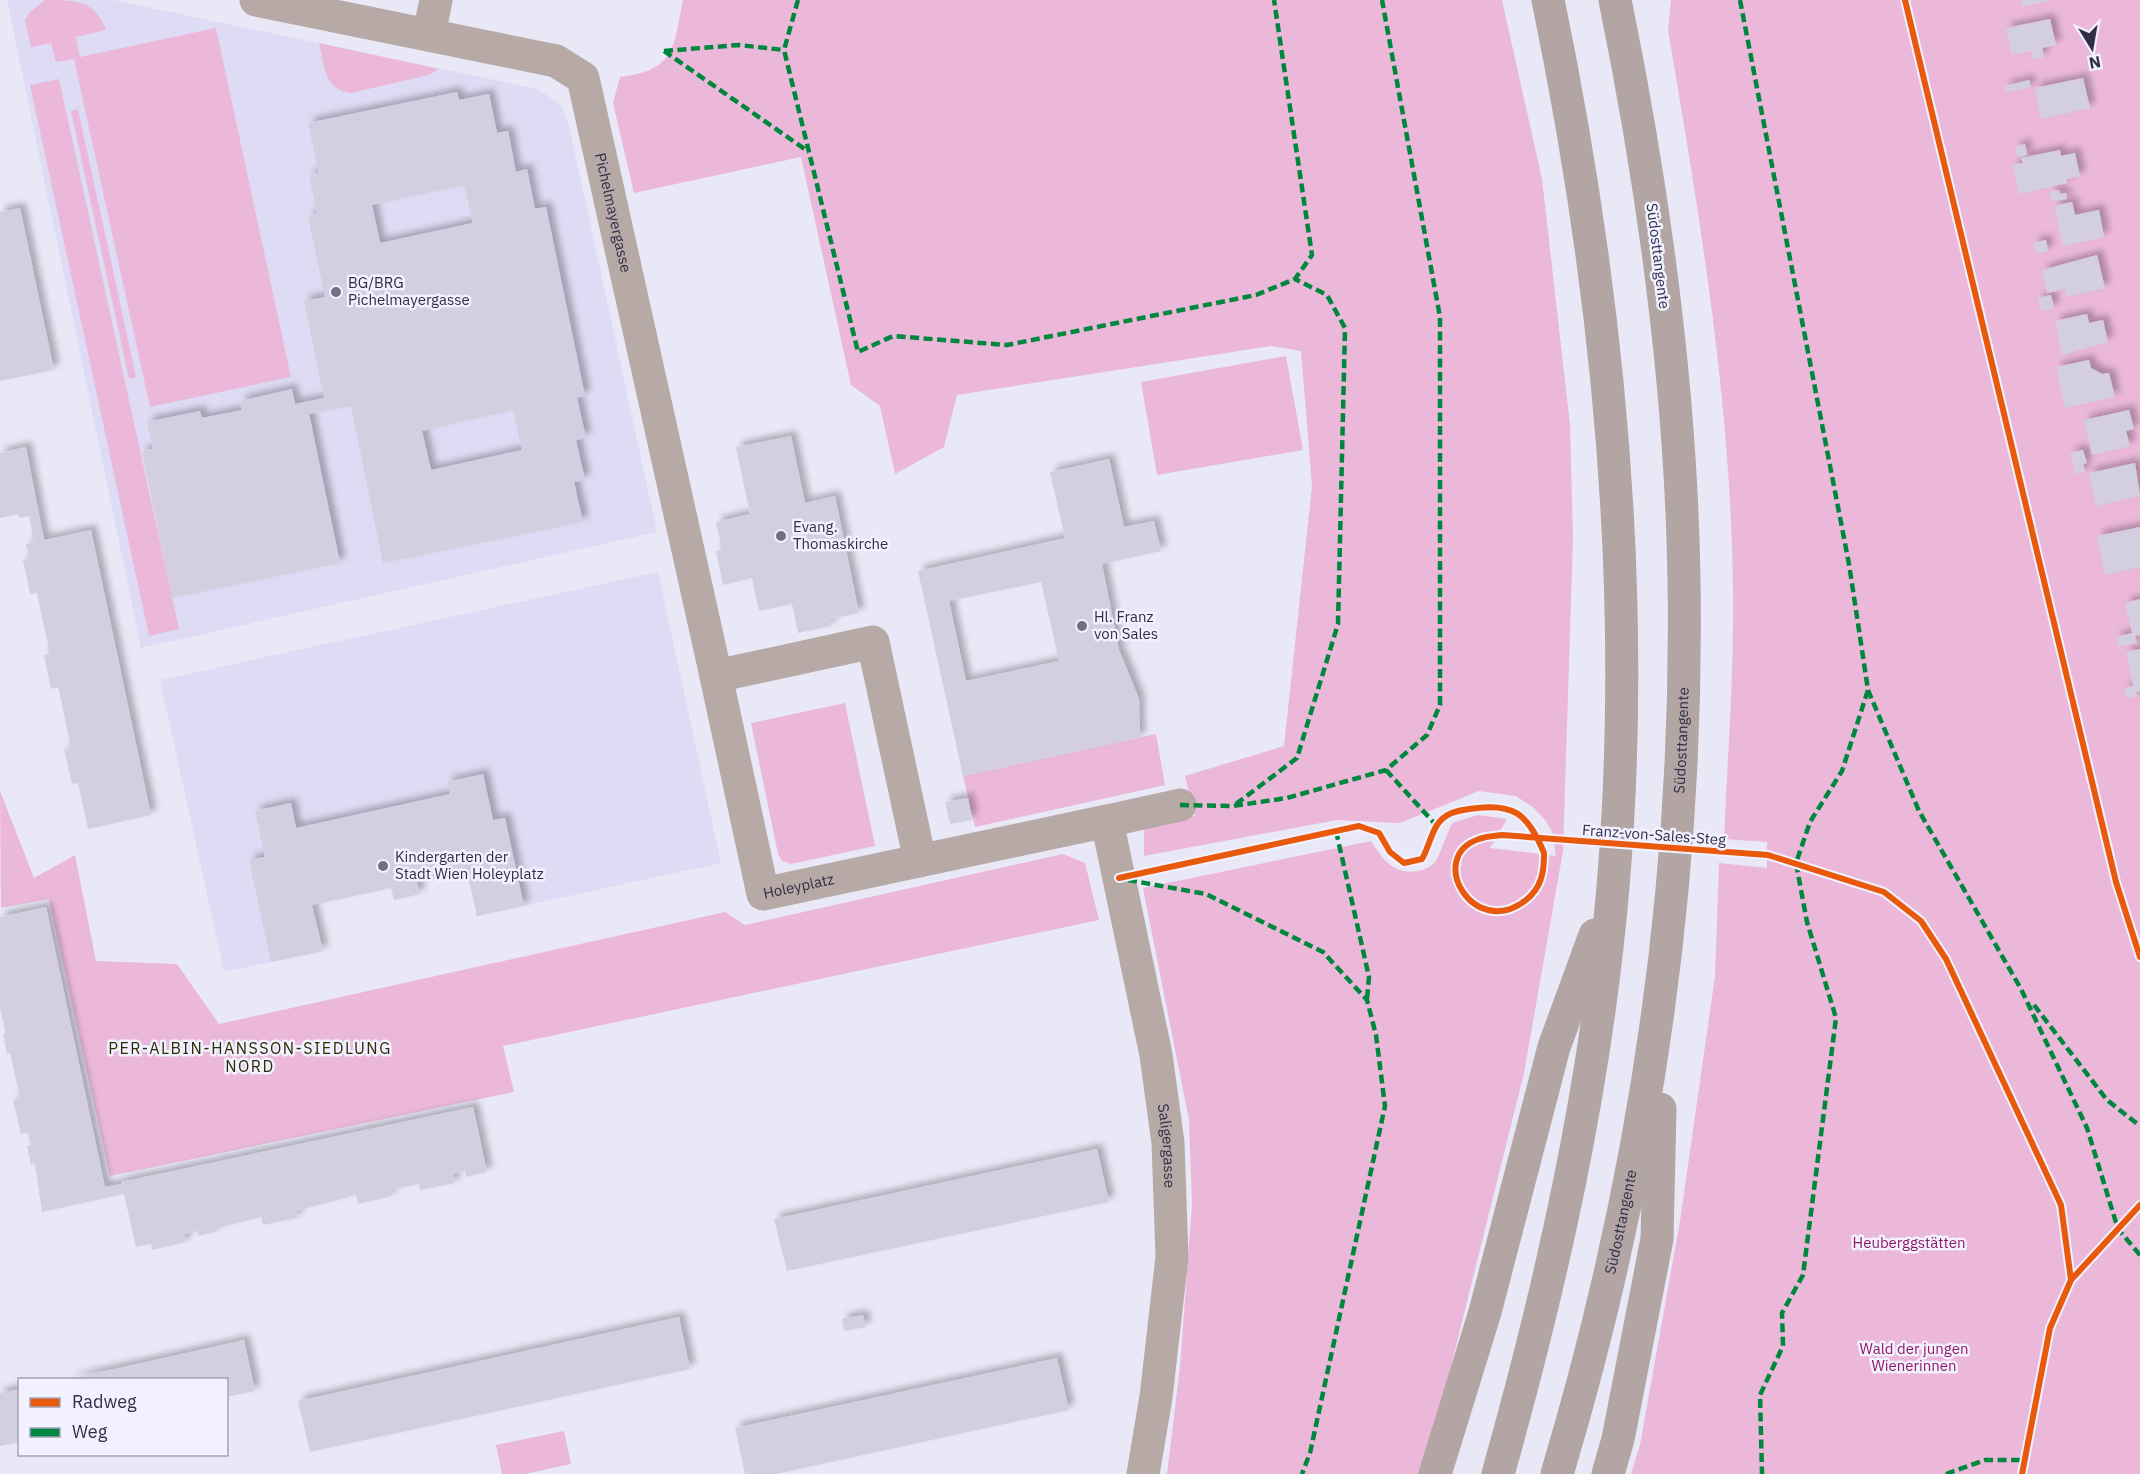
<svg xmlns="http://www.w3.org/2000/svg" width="2140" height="1474" font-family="'IBM Plex Sans',sans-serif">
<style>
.built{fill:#dddcf4}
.green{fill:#ebb8d9}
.building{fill:#d4cfe0;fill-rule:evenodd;filter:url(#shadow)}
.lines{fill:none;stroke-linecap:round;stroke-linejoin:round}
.street{stroke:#b7a9a5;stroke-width:33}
.highway{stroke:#b2a5a4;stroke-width:33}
.quiet{stroke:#00873e;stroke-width:4.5;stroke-dasharray:9 4.5;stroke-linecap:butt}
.cycleway-casing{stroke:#f1f1ff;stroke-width:10}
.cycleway{stroke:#e8590c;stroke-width:6}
.poi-dot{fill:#716f85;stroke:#f1f1ff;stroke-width:2}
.labels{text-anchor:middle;stroke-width:5;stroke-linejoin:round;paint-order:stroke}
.street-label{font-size:15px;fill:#302e48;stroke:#f1f1ff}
.poi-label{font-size:15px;fill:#302e48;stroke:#f1f1ff;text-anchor:start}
.park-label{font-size:15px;fill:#931867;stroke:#f1f1ff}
.neighbourhood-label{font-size:16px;letter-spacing:1.5px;fill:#2d2b00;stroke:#f1f1ff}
</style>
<defs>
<filter id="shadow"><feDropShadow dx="5.5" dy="-5.5" stdDeviation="3" flood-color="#0004"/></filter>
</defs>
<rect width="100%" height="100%" fill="#e9e8f7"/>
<!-- built -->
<path class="built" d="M 7,0 L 113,0 L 537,89 L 561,105 L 569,126 L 657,532 L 141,648 Z
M 658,572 L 721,863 L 477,916 L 467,872 L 418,882 L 420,894 L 394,900 L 391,888 L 313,905 L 323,951 L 224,972 L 160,680 Z"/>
<!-- green -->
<path class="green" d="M 45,0 C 76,0 95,0 106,30 L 76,37 L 80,57 L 216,28 L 291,377 L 150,407 L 74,59 L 56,62 L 51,43 L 31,47 L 25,20 L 30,12 Z
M 683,0 L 1502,0 L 1542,179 L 1570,425 L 1573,539 L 1563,851 L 1524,1073 L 1451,1366 L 1419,1474 L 1167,1474 L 1180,1367 L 1192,1204 L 1189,1120 L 1143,888 L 1371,841 C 1383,860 1394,875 1418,871 C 1426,870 1434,865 1437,859 C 1443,847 1446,835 1452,823 L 1478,815 L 1507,819 L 1490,848 L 1556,856 L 1553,834 L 1546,821 L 1534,808 L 1516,796 L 1479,791 L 1400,823 L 1337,820 L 1144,856 L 1144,827 L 1195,816 L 1185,776 L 1284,746 L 1312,486 L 1301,351 L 1271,346 L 957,395 L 944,447 L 895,474 L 880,406 L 851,385 L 801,157 L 634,193 L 613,103 L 620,77 C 676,70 673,48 683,0 Z
M 1671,0 L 2140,0 L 2140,1474 L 1631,1474 L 1640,1445 L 1680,1221 L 1715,976 L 1719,863 L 1767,868 L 1767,842 L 1724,839 C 1727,765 1733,690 1733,616 C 1734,419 1701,224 1668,30 Z
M 319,43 L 439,69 L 429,75 L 351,93 C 324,90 324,65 319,43 Z
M 59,79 L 179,629 L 149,636 L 30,85 Z
M 78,109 L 136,377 L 129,379 L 71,111 Z
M 1286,356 L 1303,450 L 1157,475 L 1141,382 Z
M 845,703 L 875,846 L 791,864 L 782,861 L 778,854 L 751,723 Z
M 1156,734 L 1165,785 L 975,827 L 963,776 Z
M 0,791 L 34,878 L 75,855 L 96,961 L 177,964 L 219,1024 L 725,912 L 745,925 L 1063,854 L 1085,863 L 1099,920 L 503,1046 L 514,1092 L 110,1176 L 49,899 L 1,908 Z
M 564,1431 L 571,1464 L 525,1474 L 502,1474 L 496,1445 Z"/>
<!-- building -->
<path class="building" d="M 2021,0 L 2048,0 L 2048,1 L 2022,7 Z
M 2050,19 L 2056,45 L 2042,48 L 2044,57 L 2034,59 L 2032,51 L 2012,55 L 2006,28 Z
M 2083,78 L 2090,108 L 2041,119 L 2035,88 Z
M 2029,80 L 2031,88 L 2006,92 L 2005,86 Z
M 457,92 L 459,100 L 489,94 L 497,133 L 508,131 L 516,172 L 527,169 L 535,209 L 546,207 L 585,396 L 577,398 L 586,438 L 576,440 L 585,480 L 574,482 L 583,522 L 383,563 L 351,406 L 309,414 L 340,563 L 172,598 L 142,451 L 153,449 L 147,422 L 200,411 L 202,418 L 242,410 L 240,401 L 292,389 L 295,404 L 324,398 L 304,301 L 325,297 L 308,216 L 317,214 L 309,175 L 319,173 L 308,123 ZM 464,185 L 473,223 L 380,243 L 372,205 ZM 513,410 L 522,450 L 431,470 L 422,431 Z
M 2025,144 L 2027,155 L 2017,157 L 2015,147 Z
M 2060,150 L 2061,156 L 2075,153 L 2080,176 L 2067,179 L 2067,183 L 2019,194 L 2012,165 L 2023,163 L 2021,158 Z
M 2059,190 L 2060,194 L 2066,193 L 2067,199 L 2052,201 L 2050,191 Z
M 2072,202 L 2075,215 L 2099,210 L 2104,237 L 2063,246 L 2054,206 Z
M 20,208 L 54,370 L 0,381 L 0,212 Z
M 2046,240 L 2048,251 L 2036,254 L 2033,243 Z
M 2097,255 L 2105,288 L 2067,297 L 2065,289 L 2047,293 L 2042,270 Z
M 2051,295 L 2054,308 L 2041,311 L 2038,298 Z
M 2087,314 L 2089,323 L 2103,320 L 2108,342 L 2062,355 L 2055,321 Z
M 2089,360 L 2091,368 L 2102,374 L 2109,373 L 2115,397 L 2065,408 L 2056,367 Z
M 2129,410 L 2134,429 L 2126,431 L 2130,446 L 2092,455 L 2084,420 Z
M 791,436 L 805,503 L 835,496 L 859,613 L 830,619 L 831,626 L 798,633 L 792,604 L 759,611 L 752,578 L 723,585 L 716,551 L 722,550 L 716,522 L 750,514 L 736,447 Z
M 26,447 L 44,540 L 91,530 L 151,815 L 88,829 L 78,783 L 72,784 L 64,749 L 71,748 L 60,695 L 58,687 L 51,689 L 44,655 L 50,654 L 37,593 L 30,594 L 23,560 L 29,558 L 26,544 L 34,542 L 29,516 L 19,518 L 19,514 L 0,518 L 0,453 Z
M 2083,450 L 2087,463 L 2083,464 L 2085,472 L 2076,474 L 2070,453 Z
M 1109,459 L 1124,527 L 1154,521 L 1161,551 L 1102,564 L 1119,650 L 1139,699 L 1140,738 L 963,776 L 918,571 L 1065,538 L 1050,472 ZM 1041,582 L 1059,661 L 966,681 L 949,601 Z
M 2135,463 L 2140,496 L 2096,506 L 2089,473 Z
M 2140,527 L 2140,567 L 2105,575 L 2097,536 Z
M 2140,599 L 2140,635 L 2135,636 L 2137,643 L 2118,647 L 2116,637 L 2132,633 L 2125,603 Z
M 2140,649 L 2140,691 L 2136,692 L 2137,696 L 2127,699 L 2124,688 L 2133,686 L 2126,652 Z
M 483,774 L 493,820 L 505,818 L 524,906 L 477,916 L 467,872 L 417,882 L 420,894 L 394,900 L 391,888 L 312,905 L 323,951 L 271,962 L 249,860 L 265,857 L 255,811 L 291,803 L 296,828 L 450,794 L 447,782 Z
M 968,798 L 972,820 L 950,824 L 945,802 Z
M 46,907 L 105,1187 L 121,1184 L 121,1182 L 473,1107 L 487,1172 L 466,1177 L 465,1171 L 453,1174 L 455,1183 L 420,1190 L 419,1184 L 404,1187 L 391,1190 L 392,1196 L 358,1204 L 356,1195 L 296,1211 L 297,1218 L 263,1225 L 261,1217 L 217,1228 L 218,1231 L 198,1236 L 197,1231 L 184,1234 L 186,1242 L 152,1250 L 151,1244 L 136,1247 L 124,1194 L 42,1212 L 35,1164 L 31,1165 L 27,1146 L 31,1145 L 28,1133 L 21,1134 L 13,1100 L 20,1098 L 10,1053 L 7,1054 L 3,1034 L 6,1033 L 0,1008 L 0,917 Z
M 1097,1149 L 1109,1202 L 787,1271 L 774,1219 Z
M 863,1315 L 866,1327 L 844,1331 L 842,1319 Z
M 679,1317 L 690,1369 L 310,1452 L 298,1401 Z
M 244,1340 L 255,1391 L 226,1397 L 226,1380 L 65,1380 Z
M 1057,1358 L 1069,1410 L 776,1474 L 745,1474 L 735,1428 Z
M 20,1389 L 20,1442 L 0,1446 L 0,1393 Z"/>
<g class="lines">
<!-- street -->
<g class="street">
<path id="s1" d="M 256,0 L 556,61 L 583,78 L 716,676"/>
<path d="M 429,35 L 436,0"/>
<path d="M 1107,821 L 1180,805"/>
<path id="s2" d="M 920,861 L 873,642 L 716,676 L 763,894 L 1107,821 L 1156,1055 L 1168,1143 L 1172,1257 L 1156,1397 L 1143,1474"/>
</g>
<!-- highway -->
<g class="highway">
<path d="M 1435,1474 L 1485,1312 L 1554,1047 L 1595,935"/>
<path d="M 1498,1474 C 1552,1282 1596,1086 1613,887 C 1638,590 1608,290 1548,0"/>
<path id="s3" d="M 1557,1474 C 1644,1184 1689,883 1684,580 C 1681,385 1654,191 1615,0"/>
<path d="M 1608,1474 L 1618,1439 L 1657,1239 L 1660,1109"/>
</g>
<!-- quiet -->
<path class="quiet" d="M 798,0 L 784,50 L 858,352 L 893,336 L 1007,345 L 1256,295 L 1295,279 L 1312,255 L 1274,0
M 1740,0 L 1849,564 L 1868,690 L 1842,771 L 1810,822 L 1796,863 L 1807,922 L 1836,1018 L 1803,1275 L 1782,1313 L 1783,1346 L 1760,1395 L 1762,1474
M 664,51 L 809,152
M 664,51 L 739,45 L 784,50
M 1868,690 L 1919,811 L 2021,989 L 2087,1128 L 2118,1229 L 2140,1255
M 1386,770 L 1436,825
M 1236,804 L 1297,758 L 1338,624 L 1345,328 L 1327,295 L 1295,279
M 1180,805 L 1233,806 L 1287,798 L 1386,770 L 1427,735 L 1440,705 L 1440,317 L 1382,0
M 1336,831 L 1369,977 L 1367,1000
M 1128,880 L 1206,894 L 1323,952 L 1367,1000 L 1376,1035 L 1385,1106 L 1310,1453 L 1302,1474
M 2034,1005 L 2107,1100 L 2140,1126
M 1946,1474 L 1985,1460 L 2024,1460"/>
<defs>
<path id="cycleway" d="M 1905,0 L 2116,882 L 2140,957
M 1119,878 L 1359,826 L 1379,833 L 1390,852 L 1404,863 L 1422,859 C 1428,849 1431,834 1437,825 C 1445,813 1456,811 1469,809 C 1513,802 1528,813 1544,853 L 1544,855 C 1544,873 1541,888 1526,900 C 1474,941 1425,857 1479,839 C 1486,836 1495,836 1502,835 L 1768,855 L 1884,892 L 1921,921 L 1946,959 L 2061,1205 L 2071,1280
M 2022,1474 L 2050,1328 L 2071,1280 L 2140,1205"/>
</defs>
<!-- cycleway casing -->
<use href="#cycleway" class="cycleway-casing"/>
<!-- cycleway -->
<use href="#cycleway" class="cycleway"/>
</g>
<!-- markers -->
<g class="poi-dot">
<circle cx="336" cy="292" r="6"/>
<circle cx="781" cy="536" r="6"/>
<circle cx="1082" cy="626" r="6"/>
<circle cx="383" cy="866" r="6"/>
</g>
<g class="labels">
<!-- street labels -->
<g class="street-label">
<text dy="5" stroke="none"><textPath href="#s1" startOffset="476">Pichelmayergasse</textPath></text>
<text transform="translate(1658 256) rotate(83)" y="5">Südosttangente</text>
<text dy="5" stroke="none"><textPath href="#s3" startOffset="746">Südosttangente</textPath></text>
<text transform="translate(1654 835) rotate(4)" y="5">Franz-von-Sales-Steg</text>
<text dy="5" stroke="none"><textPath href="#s2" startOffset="644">Holeyplatz</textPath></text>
<text dy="5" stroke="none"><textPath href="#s2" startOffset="1290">Saligergasse</textPath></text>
<text dy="5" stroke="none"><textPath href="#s3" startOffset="260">Südosttangente</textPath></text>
</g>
<!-- poi labels -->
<g class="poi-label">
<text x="348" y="288">BG/BRG<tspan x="348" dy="17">Pichelmayergasse</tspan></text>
<text x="793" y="532">Evang.<tspan x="793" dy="17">Thomaskirche</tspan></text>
<text x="1094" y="622">Hl. Franz<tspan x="1094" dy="17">von Sales</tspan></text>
<text x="395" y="862">Kindergarten der<tspan x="395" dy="17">Stadt Wien Holeyplatz</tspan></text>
</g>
<!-- park labels -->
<g class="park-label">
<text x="1909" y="1248">Heuberggstätten</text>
<text x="1914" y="1354">Wald der jungen<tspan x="1914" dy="17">Wienerinnen</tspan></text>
</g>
<!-- neighbourhood labels -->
<g class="neighbourhood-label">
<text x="250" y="1054">PER-ALBIN-HANSSON-SIEDLUNG<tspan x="250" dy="18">NORD</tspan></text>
</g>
</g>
<!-- legend -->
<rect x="18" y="1378" width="210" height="78" fill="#f1f1ff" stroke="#a4a3b6" stroke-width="1.5"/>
<rect x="30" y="1398" width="30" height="9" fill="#e8590c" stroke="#a4a3b6" stroke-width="1.5"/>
<text x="72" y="1408" font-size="18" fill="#302e48">Radweg</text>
<rect x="30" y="1428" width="30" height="9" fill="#00873e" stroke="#a4a3b6" stroke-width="1.5"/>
<text x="72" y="1438" font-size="18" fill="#302e48">Weg</text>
<!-- north arrow -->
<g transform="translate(2092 48) rotate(169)" stroke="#f1f1ff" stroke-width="4.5" paint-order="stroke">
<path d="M0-4.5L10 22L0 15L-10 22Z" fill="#302e48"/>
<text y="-9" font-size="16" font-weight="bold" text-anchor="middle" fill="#302e48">N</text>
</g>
</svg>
